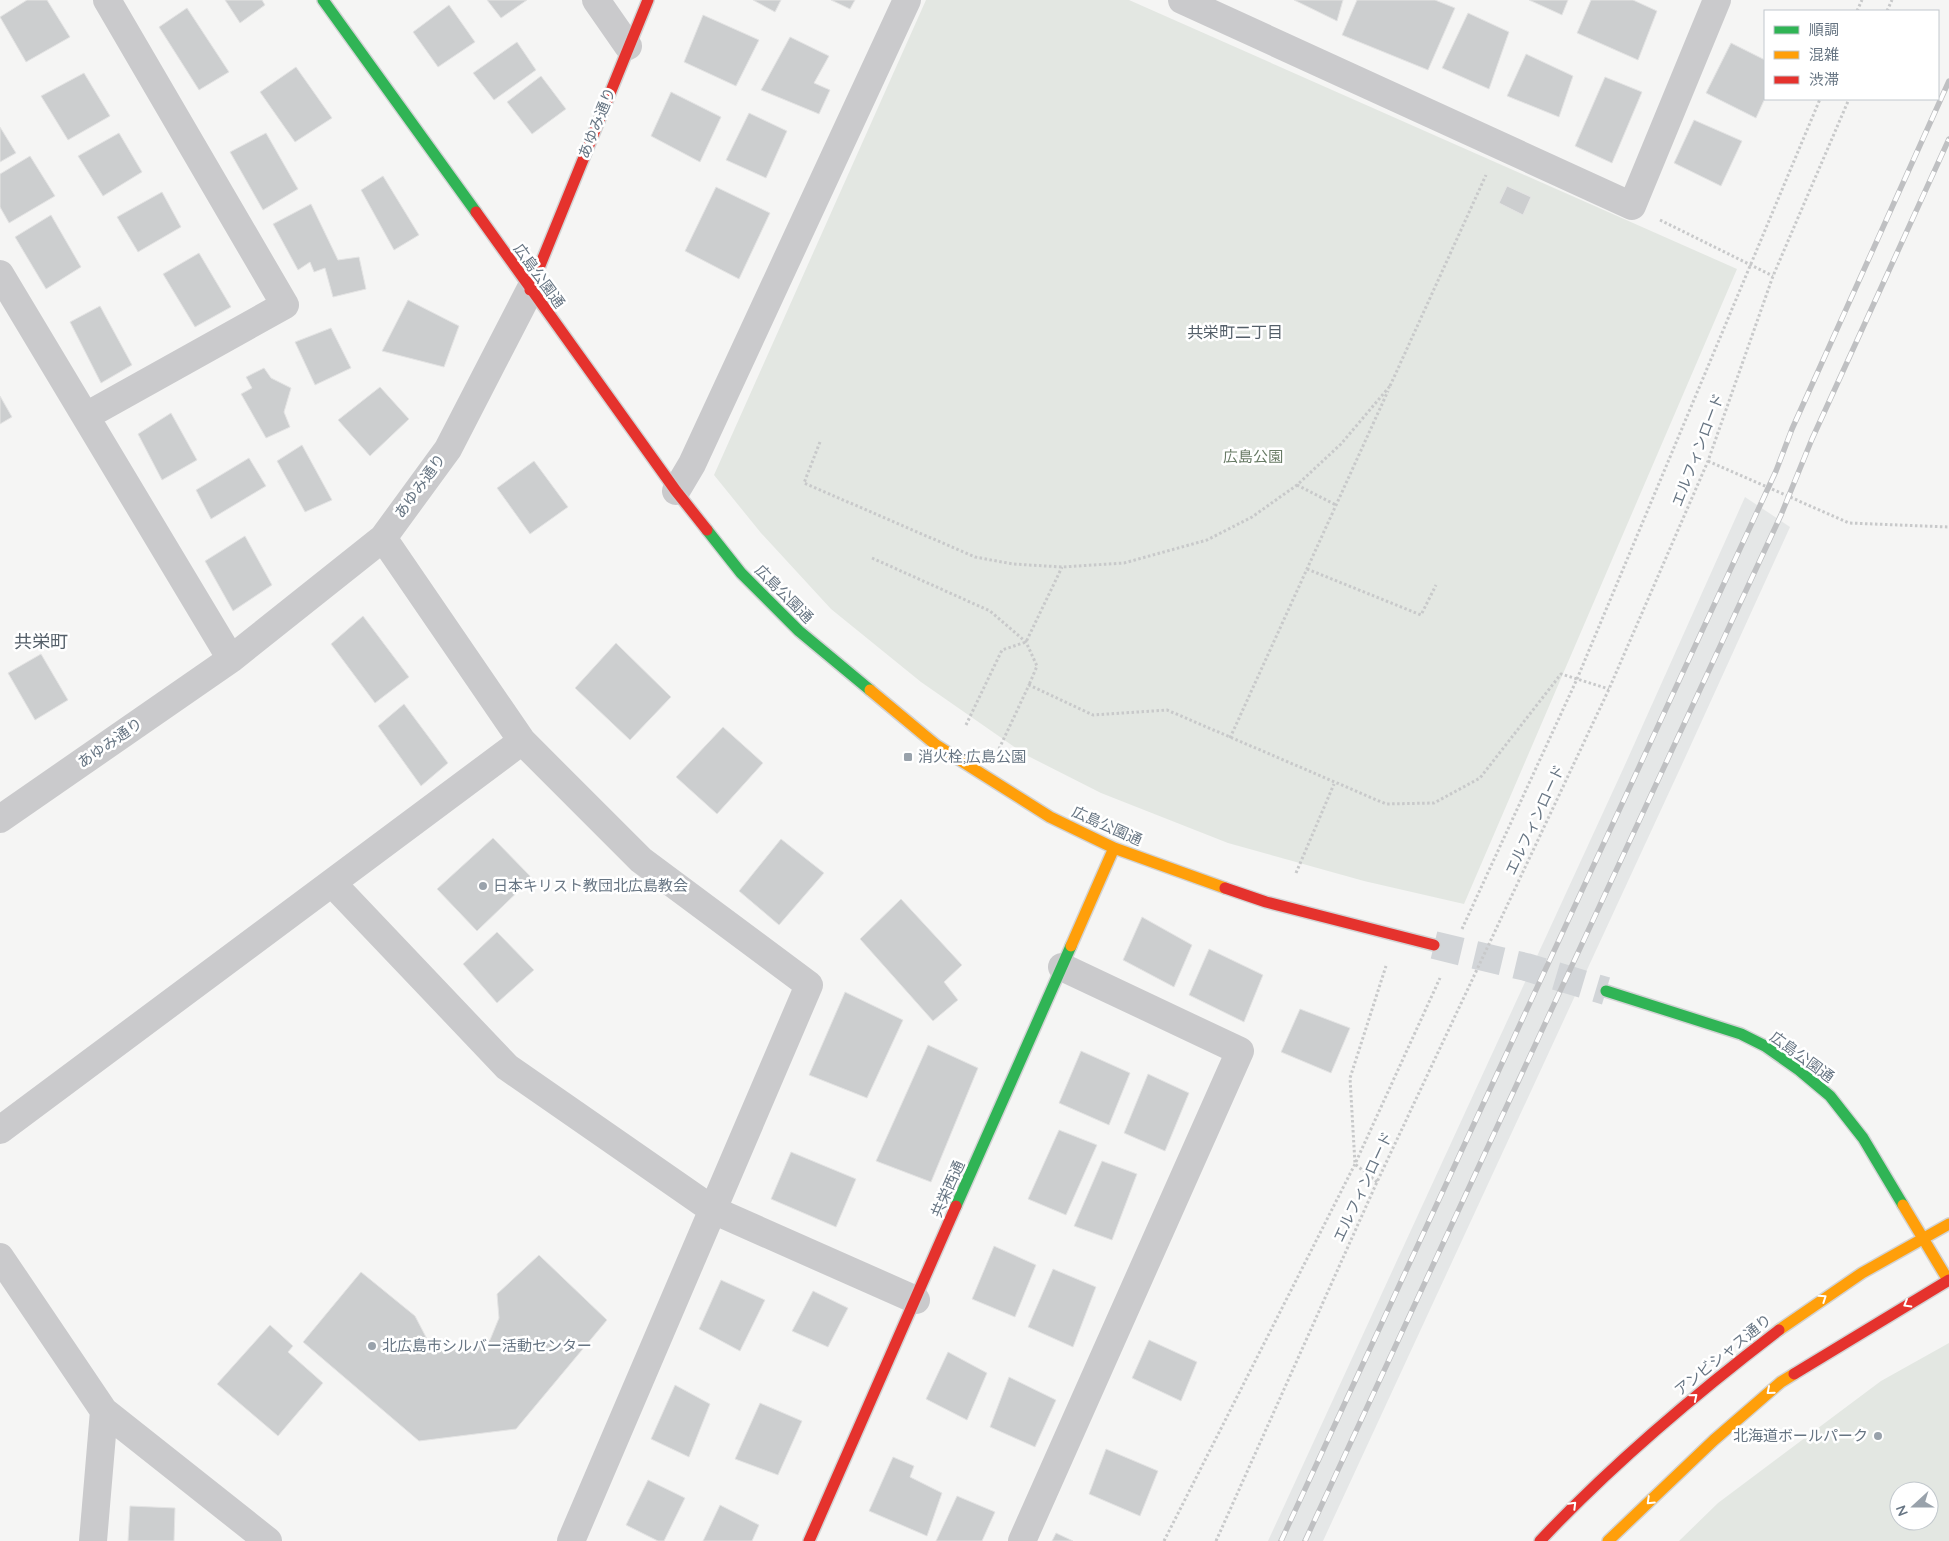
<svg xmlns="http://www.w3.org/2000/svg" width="1949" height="1541" font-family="Quicksand,'Noto Sans JP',sans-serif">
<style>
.built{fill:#e5e7e7}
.green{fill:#e3e7e2;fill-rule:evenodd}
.building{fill:#cccecf;stroke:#e4e4e4}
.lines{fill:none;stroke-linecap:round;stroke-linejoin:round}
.secondary-tunnel{stroke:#d2d5d8;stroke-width:28;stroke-dasharray:28 14;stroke-linecap:butt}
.fast-casing{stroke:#d2d3d4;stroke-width:14}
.slow-casing{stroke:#d2d3d4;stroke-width:14}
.jam-casing{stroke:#d2d3d4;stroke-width:14}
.path{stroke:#c8c9ca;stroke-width:3;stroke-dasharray:2.5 2.5;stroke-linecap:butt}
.street{stroke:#cacacc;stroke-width:28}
.fast{stroke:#30b455;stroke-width:11}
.slow{stroke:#ff9f0a;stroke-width:11}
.jam{stroke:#e5322d;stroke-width:11}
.rail-casing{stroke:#bfc0c2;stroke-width:5.5}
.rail{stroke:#fff;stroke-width:4;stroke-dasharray:11;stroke-linecap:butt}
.oneway{stroke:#fff}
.poi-dot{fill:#99a2ab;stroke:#fff;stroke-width:2}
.labels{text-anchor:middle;stroke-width:5;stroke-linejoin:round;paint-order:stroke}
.street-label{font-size:15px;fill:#677583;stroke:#fff}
.park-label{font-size:15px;fill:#687b65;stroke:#fff}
.poi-label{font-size:15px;fill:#677583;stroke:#fff;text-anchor:start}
.neighbourhood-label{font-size:16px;fill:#545f69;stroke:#fff}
.quarter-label{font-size:18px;fill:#545f69;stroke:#fff}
</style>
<rect width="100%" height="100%" fill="#f5f5f4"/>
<!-- built -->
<path class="built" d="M 1745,497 L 1790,527 L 1684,760 L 1323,1541 L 1268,1541 L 1624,767 Z"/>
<!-- green -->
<path class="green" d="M 926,0 L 1129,0 L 1737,269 L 1464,904 L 1364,881 L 1228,843 L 1101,793 L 1026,755 L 921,682 L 831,609 L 761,533 L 714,475 Z
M 1949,1343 L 1949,1541 L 1679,1541 L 1718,1503 L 1881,1381 ZM 1899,1491 L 1929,1491 L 1929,1521 L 1899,1521 Z"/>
<!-- building -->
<path class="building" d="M 27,0 L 47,0 L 70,37 L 26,62 L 0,17 Z
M 225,0 L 262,0 L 265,5 L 240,23 Z
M 487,0 L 527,0 L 501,18 Z
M 753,0 L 781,0 L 775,12 Z
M 831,0 L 855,0 L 850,9 Z
M 1294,0 L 1343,0 L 1337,21 Z
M 1357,0 L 1435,0 L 1455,8 L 1428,70 L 1342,35 Z
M 1529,0 L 1568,0 L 1562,15 Z
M 1591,0 L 1633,0 L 1657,11 L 1638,60 L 1577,33 Z
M 449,5 L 475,42 L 438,67 L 413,32 Z
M 187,8 L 229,72 L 199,90 L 159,27 Z
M 1468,13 L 1509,32 L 1489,89 L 1442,68 Z
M 703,15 L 759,40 L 736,86 L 684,62 Z
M 790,37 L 829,56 L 814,83 L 830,90 L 819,114 L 761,90 Z
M 517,42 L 536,70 L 494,100 L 473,73 Z
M 1731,43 L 1765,60 L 1765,98 L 1756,118 L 1706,93 Z
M 1526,54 L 1573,76 L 1559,117 L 1507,96 Z
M 296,67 L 332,118 L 295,142 L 260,92 Z
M 84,73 L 110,116 L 68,140 L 41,96 Z
M 541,76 L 566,109 L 532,134 L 507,102 Z
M 1605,77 L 1642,92 L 1612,163 L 1575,146 Z
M 671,92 L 721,117 L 700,162 L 651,136 Z
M 749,113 L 787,131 L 766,178 L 726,160 Z
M 1694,120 L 1742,141 L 1721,186 L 1674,163 Z
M 0,127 L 16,153 L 0,162 Z
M 119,133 L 142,172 L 103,196 L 78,156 Z
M 266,133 L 298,189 L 263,210 L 230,152 Z
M 30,156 L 55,196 L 9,223 L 0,207 L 0,174 Z
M 383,176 L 419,235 L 394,250 L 361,190 Z
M 1507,186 L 1531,197 L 1523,215 L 1499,203 Z
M 716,187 L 770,213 L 739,279 L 685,251 Z
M 162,192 L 181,227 L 138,252 L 117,217 Z
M 311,204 L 338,260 L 359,257 L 366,289 L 333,297 L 325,268 L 314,272 L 310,262 L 298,270 L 273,224 Z
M 51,215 L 81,267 L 46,289 L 15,237 Z
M 199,253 L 231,307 L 195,327 L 163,274 Z
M 408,300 L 459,326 L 444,367 L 382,351 Z
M 100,306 L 132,365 L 101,383 L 70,322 Z
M 331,328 L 351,368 L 315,385 L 295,342 Z
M 264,368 L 271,378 L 291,388 L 284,412 L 290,427 L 266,438 L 241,394 L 252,388 L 246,377 Z
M 380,387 L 409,419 L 370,456 L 338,420 Z
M 0,396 L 12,417 L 0,424 Z
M 171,413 L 197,460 L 162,480 L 138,434 Z
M 302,445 L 332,500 L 305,512 L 277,461 Z
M 249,458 L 266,486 L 211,519 L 196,490 Z
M 534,461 L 568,507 L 530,534 L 497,488 Z
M 245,536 L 272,585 L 233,611 L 205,561 Z
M 363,616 L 409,677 L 375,703 L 331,644 Z
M 616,643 L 671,697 L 630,740 L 575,688 Z
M 41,654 L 68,700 L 35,720 L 8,673 Z
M 404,704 L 448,763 L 421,786 L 378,726 Z
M 723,727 L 763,763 L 717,814 L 676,777 Z
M 493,838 L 532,878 L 477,931 L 437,889 Z
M 781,839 L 824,873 L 779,925 L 739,891 Z
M 901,899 L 962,965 L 944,982 L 958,1000 L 933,1021 L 860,939 Z
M 1142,917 L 1192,945 L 1174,987 L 1123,960 Z
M 497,932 L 534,970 L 497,1003 L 463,964 Z
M 1209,949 L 1263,975 L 1244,1022 L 1189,995 Z
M 845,992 L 903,1020 L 867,1098 L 809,1075 Z
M 1300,1009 L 1350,1028 L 1331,1073 L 1281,1052 Z
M 928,1045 L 978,1068 L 931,1182 L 876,1161 Z
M 1081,1051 L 1130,1073 L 1109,1125 L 1059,1103 Z
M 1148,1074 L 1189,1093 L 1165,1151 L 1124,1133 Z
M 1059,1130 L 1097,1145 L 1066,1215 L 1028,1199 Z
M 791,1152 L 856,1179 L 836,1227 L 771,1199 Z
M 1102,1161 L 1137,1174 L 1112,1240 L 1074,1226 Z
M 994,1246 L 1036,1265 L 1015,1317 L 972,1299 Z
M 539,1255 L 607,1320 L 516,1429 L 419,1441 L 303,1342 L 361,1272 L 415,1316 L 427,1339 L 443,1350 L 469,1349 L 490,1340 L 499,1318 L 497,1294 Z
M 1053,1269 L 1096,1287 L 1073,1347 L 1028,1327 Z
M 721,1280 L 765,1300 L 740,1351 L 699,1329 Z
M 813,1291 L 848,1308 L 828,1347 L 792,1331 Z
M 270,1325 L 293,1346 L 288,1352 L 323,1383 L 278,1436 L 217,1384 Z
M 1149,1340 L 1197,1362 L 1181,1401 L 1132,1378 Z
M 948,1352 L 987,1373 L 967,1420 L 926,1399 Z
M 1009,1377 L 1056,1400 L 1035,1447 L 990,1427 Z
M 675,1385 L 710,1404 L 689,1457 L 651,1439 Z
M 760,1403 L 802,1421 L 778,1475 L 735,1459 Z
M 1106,1449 L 1158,1471 L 1140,1516 L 1089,1494 Z
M 893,1457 L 914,1466 L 910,1477 L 942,1493 L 927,1536 L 869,1511 Z
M 648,1480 L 685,1498 L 664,1541 L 658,1541 L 626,1525 Z
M 957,1496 L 995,1512 L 982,1541 L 936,1541 Z
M 720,1505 L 759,1525 L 752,1541 L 703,1541 Z
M 130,1506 L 175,1508 L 174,1541 L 128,1541 Z
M 1056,1533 L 1073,1541 L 1052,1541 Z"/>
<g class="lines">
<!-- secondary-tunnel -->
<path class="secondary-tunnel" d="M 1434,945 L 1526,967 L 1606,991"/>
<defs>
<path id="fast" d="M 323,0 L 476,212
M 707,530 L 741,573 L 799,631 L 870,690
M 1606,991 L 1741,1034 L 1765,1046 L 1799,1070 L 1830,1096 L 1863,1138 L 1903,1205
M 956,1206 L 1071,946"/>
<path id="slow" d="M 870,690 L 936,745 L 1050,817 L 1114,848 L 1225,888
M 1071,946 L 1114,848
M 1903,1205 L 1948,1280
M 1779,1330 L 1862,1273 L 1949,1224
M 1608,1541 L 1714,1440 L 1781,1382 L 1794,1374"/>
<path id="jam" d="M 476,212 L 676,491 L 707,530
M 530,290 L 648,0
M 1225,888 L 1266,902 L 1434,945
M 1794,1374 L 1949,1280
M 809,1541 L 956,1206
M 1540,1541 C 1613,1463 1694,1395 1779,1330"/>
</defs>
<!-- fast casing -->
<use href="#fast" class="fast-casing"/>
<!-- slow casing -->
<use href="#slow" class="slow-casing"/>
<!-- jam casing -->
<use href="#jam" class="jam-casing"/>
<!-- path -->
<path class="path" d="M 1857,11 L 1862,0
M 1887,11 L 1892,0
M 1660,220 L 1773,276
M 1390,386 L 1486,175
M 820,442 L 804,483 L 975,557 L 1013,564 L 1062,567 L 1124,563 L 1207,540 L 1252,517 L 1297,485 L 1341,444 L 1390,386
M 1708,461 L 1849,523 L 1949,527
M 1297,485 L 1336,505
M 872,558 L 990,611 L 1026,642 L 1037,666 L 1029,685
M 1307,569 L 1421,615 L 1436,585
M 966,725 L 1002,650 L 1026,642 L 1062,567
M 1230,738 L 1388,391
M 999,749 L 1029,685 L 1093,715 L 1167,710 L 1386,804 L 1434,803 L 1480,778 L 1561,674 L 1609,689
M 1296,873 L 1334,784
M 1462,929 L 1577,679 L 1820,99
M 1377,1182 L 1355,1164 L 1350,1078 L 1386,966
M 1164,1541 L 1355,1164 L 1440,978
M 1216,1541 L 1377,1182 L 1609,689 L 1708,461 L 1773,276 L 1849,99"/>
<!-- street -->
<path class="street" d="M 596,0 L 628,46
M 1182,0 L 1632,206 L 1717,0
M 0,274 L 231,659
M 86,416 L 285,305 L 107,0
M 676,491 L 692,464 L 907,0
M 383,538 L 522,741 L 641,860 L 809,985 L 571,1541
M 0,819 L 231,659 L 383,538 L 448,449 L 530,290
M 332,883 L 507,1067 L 713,1210 L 916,1300
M 0,1130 L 522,741
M 0,1257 L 104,1411 L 268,1541
M 93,1541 L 104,1411
M 1022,1541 L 1240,1051 L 1062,967"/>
<!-- fast -->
<use href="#fast" class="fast"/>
<!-- slow -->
<use href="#slow" class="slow"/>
<!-- jam -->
<use href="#jam" class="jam"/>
<defs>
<path id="rail" d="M 1281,1541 L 1776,471 L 1792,429 L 1949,81
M 1305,1541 L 1781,515 L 1812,439 L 1949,139"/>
</defs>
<!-- rail casing -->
<use href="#rail" class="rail-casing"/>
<!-- rail -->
<use href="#rail" class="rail"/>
</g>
<!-- one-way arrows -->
<defs><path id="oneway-chevron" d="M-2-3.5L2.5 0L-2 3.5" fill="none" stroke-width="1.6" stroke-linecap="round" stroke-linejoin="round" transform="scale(1.25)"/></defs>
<g class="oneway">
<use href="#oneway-chevron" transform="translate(1823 1298) rotate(-34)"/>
<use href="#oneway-chevron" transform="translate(1907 1304) rotate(150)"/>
<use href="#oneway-chevron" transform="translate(1770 1391) rotate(139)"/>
<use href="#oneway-chevron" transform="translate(1694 1397) rotate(-40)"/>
<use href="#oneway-chevron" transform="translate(1650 1501) rotate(136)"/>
<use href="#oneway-chevron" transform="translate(1573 1505) rotate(-45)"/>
</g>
<!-- markers -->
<g class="poi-dot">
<rect x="903" y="752" width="10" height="10" rx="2.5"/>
<circle cx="483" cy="886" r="5"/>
<circle cx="372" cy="1346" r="5"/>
<circle cx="1878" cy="1436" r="5"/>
</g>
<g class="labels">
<!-- street labels -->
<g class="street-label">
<text transform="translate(597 123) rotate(-68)" y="5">あゆみ通り</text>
<text transform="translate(539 276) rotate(54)" y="5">広島公園通</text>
<text transform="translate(1698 450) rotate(-69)" y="5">エルフィンロード</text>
<text transform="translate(420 486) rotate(-54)" y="5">あゆみ通り</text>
<text transform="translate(784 594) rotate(45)" y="5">広島公園通</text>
<text transform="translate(110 743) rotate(-35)" y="5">あゆみ通り</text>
<text transform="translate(1535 820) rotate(-65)" y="5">エルフィンロード</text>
<text transform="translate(1107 826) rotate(24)" y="5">広島公園通</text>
<text transform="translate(1802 1057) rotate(36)" y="5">広島公園通</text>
<text transform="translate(1363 1187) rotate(-65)" y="5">エルフィンロード</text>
<text transform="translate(948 1189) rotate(-66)" y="5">共栄西通</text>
<text transform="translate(1723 1355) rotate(-39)" y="5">アンビシャス通り</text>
</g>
<!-- park labels -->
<g class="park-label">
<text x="1253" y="462">広島公園</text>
</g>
<!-- poi labels -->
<g class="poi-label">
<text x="918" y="762">消火栓;広島公園</text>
<text x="493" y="891">日本キリスト教団北広島教会</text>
<text x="382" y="1351">北広島市シルバー活動センター</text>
<text x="1868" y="1441" text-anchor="end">北海道ボールパーク</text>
</g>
<!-- neighbourhood labels -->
<g class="neighbourhood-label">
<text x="1235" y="338">共栄町二丁目</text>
</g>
<!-- quarter labels -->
<g class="quarter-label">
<text x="41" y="648">共栄町</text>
</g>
</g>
<!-- legend -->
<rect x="1764" y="10" width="175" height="90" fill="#ffffff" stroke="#c2c8cd"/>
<rect x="1774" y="26" width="25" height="8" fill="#30b455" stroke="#c2c8cd"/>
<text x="1809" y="35" font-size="15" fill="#677583">順調</text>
<rect x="1774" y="51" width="25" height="8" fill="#ff9f0a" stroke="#c2c8cd"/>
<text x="1809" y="60" font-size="15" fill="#677583">混雑</text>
<rect x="1774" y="76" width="25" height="8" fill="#e5322d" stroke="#c2c8cd"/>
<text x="1809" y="85" font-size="15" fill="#677583">渋滞</text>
<!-- north arrow -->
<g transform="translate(1914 1506) rotate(249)"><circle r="24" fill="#ffffff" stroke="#c2c8cd"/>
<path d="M0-4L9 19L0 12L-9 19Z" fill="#99a2ab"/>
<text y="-8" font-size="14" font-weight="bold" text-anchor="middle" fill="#677583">N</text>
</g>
</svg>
